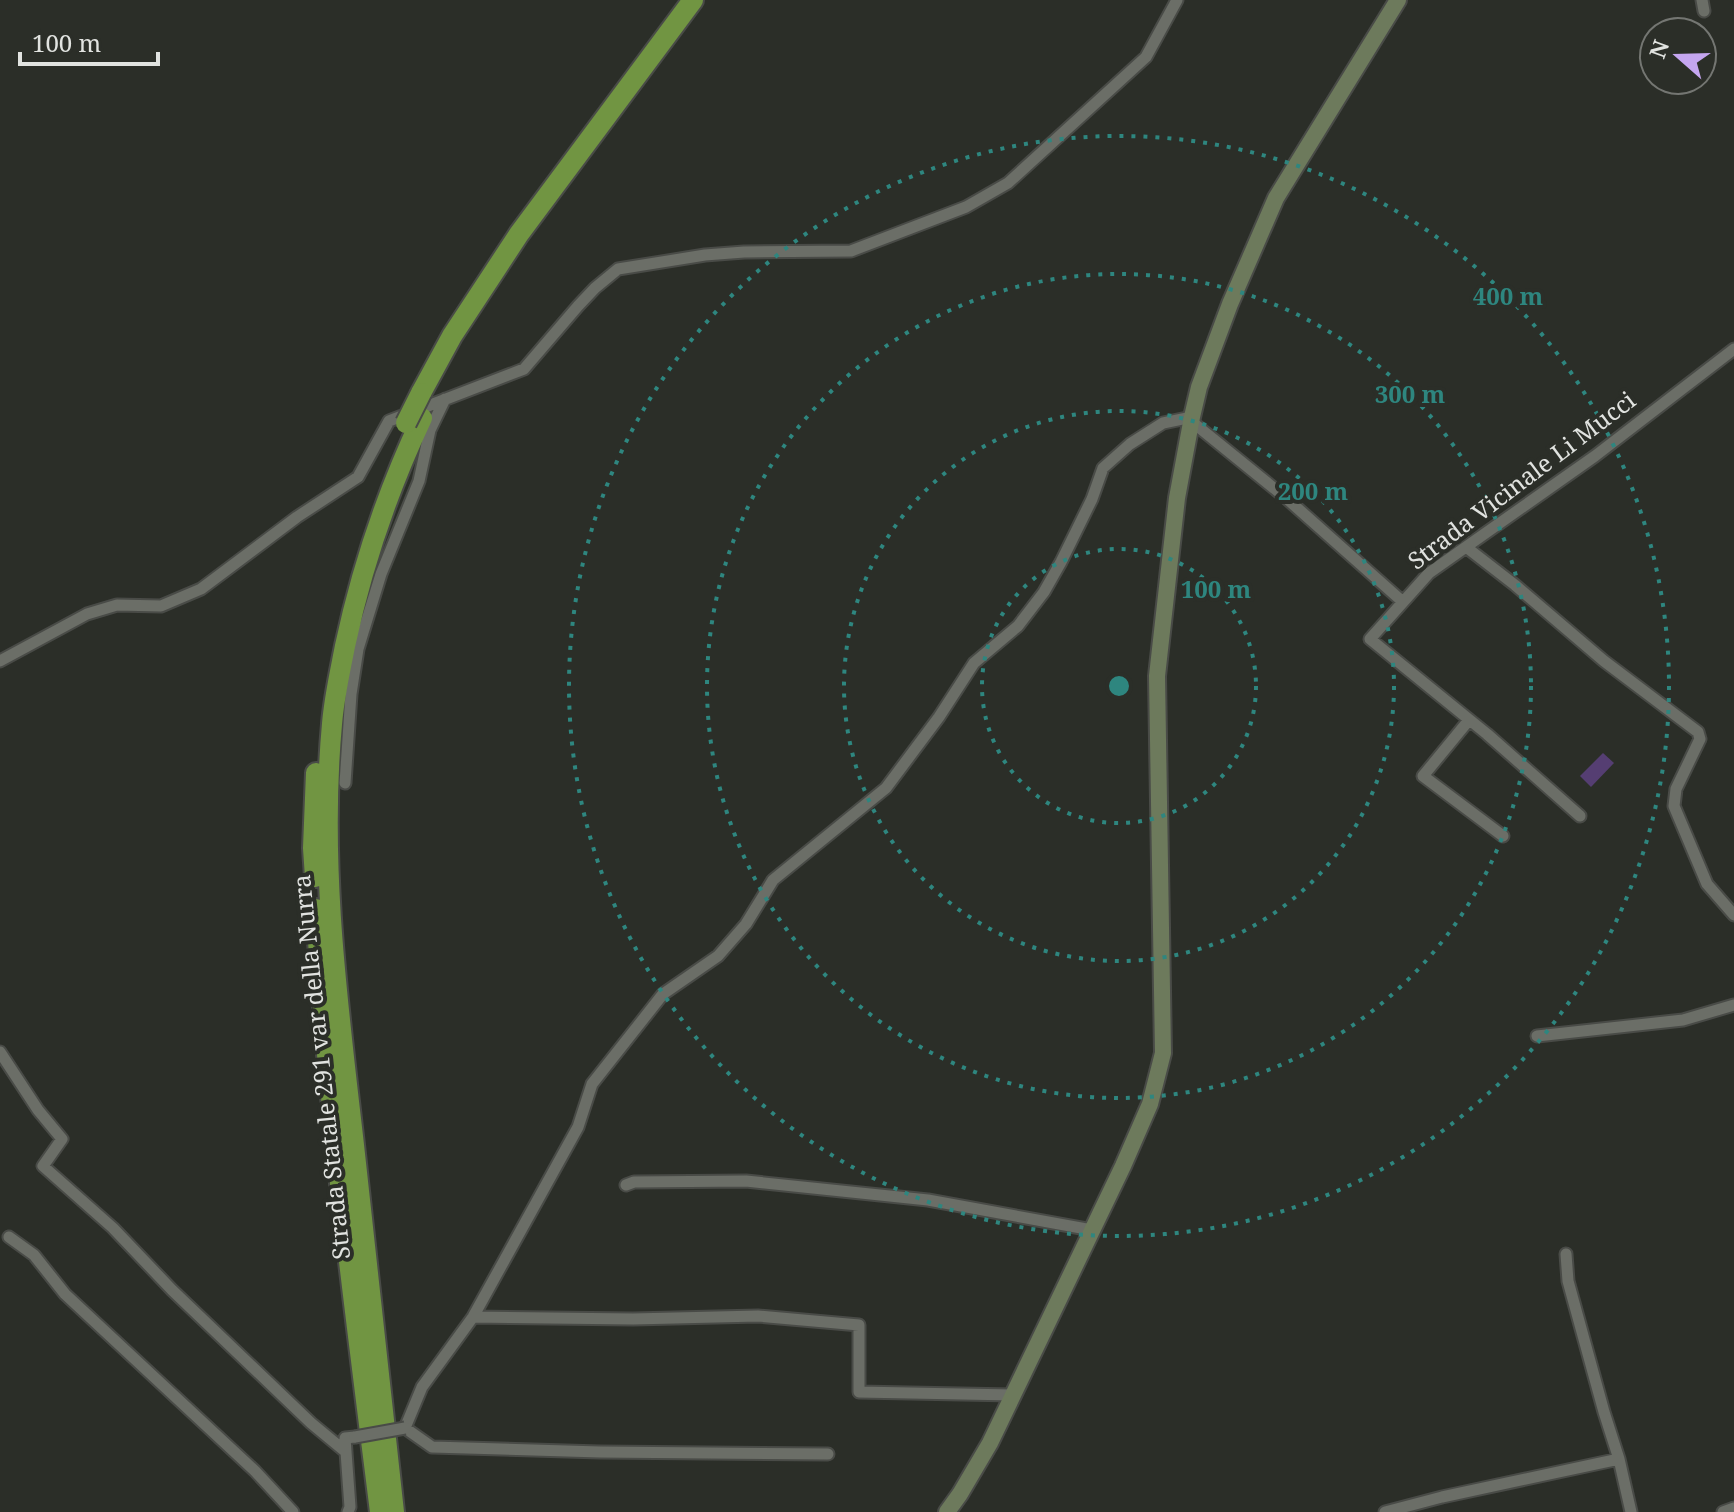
<svg xmlns="http://www.w3.org/2000/svg" width="1734" height="1512" font-family="'Noto Serif',serif">
<style>
.green{fill:#553e72}
.lines{fill:none;stroke-linecap:round;stroke-linejoin:round}
.street-casing{stroke:#494b47;stroke-width:15}
.secondary-casing{stroke:#494b47;stroke-width:20}
.highway-casing{stroke:#494b47;stroke-width:24}
.street{stroke:#6b6e67;stroke-width:11}
.secondary{stroke:#6d7a5c;stroke-width:16}
.highway{stroke:#719542;stroke-width:20}
.street-bridge-casing{stroke:#494b47;stroke-width:15;stroke-linecap:butt}
.highway-bridge-casing{stroke:#494b47;stroke-width:24;stroke-linecap:butt}
.street-bridge{stroke:#6b6e67;stroke-width:11}
.highway-bridge{stroke:#719542;stroke-width:20}
.ring{fill:none;stroke:#2e867f;stroke-width:4;stroke-dasharray:4 8}
.labels{text-anchor:middle;stroke-width:8;stroke-linejoin:round;paint-order:stroke}
.street-label{font-size:24px;fill:#e1e3e0;stroke:#2b2e28}
.centre{fill:#2e867f;stroke:#2b2e28;stroke-width:4}
.ring-label{font-size:24px;text-anchor:middle;font-weight:bold;fill:#2e867f;stroke:#2b2e28;stroke-width:8;stroke-linejoin:round;paint-order:stroke}
</style>
<rect width="100%" height="100%" fill="#2b2e28"/>
<!-- green -->
<path class="green" d="M 1603,753 L 1614,763 L 1591,787 L 1580,776 Z"/>
<g class="lines">
<defs>
<path id="street" d="M 1702,0 L 1704,11
M 1191,421 L 1286,498 L 1403,602
M 1466,547 L 1515,585 L 1604,661 L 1698,732 L 1700,739 L 1676,789 L 1674,806 L 1707,884 L 1734,915
M 0,661 L 87,614 L 117,605 L 161,606 L 201,589 L 297,517 L 358,477 L 389,421 L 524,369 L 578,306 L 595,288 L 618,269 L 705,255 L 744,252 L 851,251 L 966,207 L 1008,183 L 1146,57 L 1177,0
M 1469,720 L 1423,776 L 1503,836
M 345,783 L 351,694 L 358,649 L 381,574 L 419,481 L 430,430 L 445,399
M 1580,816 L 1487,734 L 1370,639 L 1429,573 L 1595,456 L 1734,349
M 1537,1036 L 1683,1020 L 1734,1005
M 0,1052 L 38,1110 L 62,1139 L 43,1166 L 113,1228 L 172,1290 L 311,1423 L 346,1452
M 626,1185 L 634,1182 L 746,1181 L 928,1200 L 1092,1230
M 9,1237 L 34,1255 L 65,1294 L 255,1471 L 293,1512
M 1566,1254 L 1568,1281 L 1604,1412 L 1619,1459 L 1631,1512
M 473,1317 L 633,1319 L 758,1316 L 859,1325 L 859,1392 L 1013,1395
M 828,1454 L 600,1452 L 432,1447 L 405,1428 L 422,1387 L 473,1317 L 578,1127 L 592,1084 L 663,994 L 718,956 L 746,924 L 773,880 L 886,788 L 939,717 L 974,663 L 1018,626 L 1044,592 L 1061,562 L 1092,499 L 1103,468 L 1130,444 L 1163,423 L 1192,417
M 348,1512 L 350,1507 L 345,1438 L 355,1437
M 1385,1512 L 1442,1497 L 1619,1459
M 1723,1512 L 1734,1508"/>
<path id="secondary" d="M 947,1512 L 960,1494 L 990,1443 L 1123,1166 L 1150,1104 L 1163,1053 L 1157,676 L 1177,498 L 1192,417 L 1199,387 L 1230,304 L 1276,198 L 1398,0"/>
<path id="highway" d="M 421,393 L 452,336 L 519,234 L 693,0
M 315,877 L 313,848 L 316,773
M 316,909 C 328,1111 355,1312 380,1512
M 394,1512 C 381,1390 368,1268 354,1145 C 338,1005 319,866 332,724 C 334,698 340,672 345,646 C 362,566 387,492 422,418"/>
</defs>
<!-- street casing -->
<use href="#street" class="street-casing"/>
<!-- secondary casing -->
<use href="#secondary" class="secondary-casing"/>
<!-- highway casing -->
<use href="#highway" class="highway-casing"/>
<!-- street -->
<use href="#street" class="street"/>
<!-- secondary -->
<use href="#secondary" class="secondary"/>
<!-- highway -->
<use href="#highway" class="highway"/>
<defs>
<path id="street-bridge" d="M 355,1437 L 405,1428"/>
<path id="highway-bridge" d="M 406,423 L 421,393"/>
</defs>
<!-- street-bridge casing -->
<use href="#street-bridge" class="street-bridge-casing"/>
<!-- highway-bridge casing -->
<use href="#highway-bridge" class="highway-bridge-casing"/>
<!-- street-bridge -->
<use href="#street-bridge" class="street-bridge"/>
<!-- highway-bridge -->
<use href="#highway-bridge" class="highway-bridge"/>
</g>
<!-- distance rings -->
<g class="ring">
<circle cx="1119" cy="686" r="137"/>
<circle cx="1119" cy="686" r="275"/>
<circle cx="1119" cy="686" r="412"/>
<circle cx="1119" cy="686" r="550"/>
</g>
<g class="labels">
<!-- street labels -->
<g class="street-label">
<text transform="translate(1522 481) rotate(-37)" y="8">Strada Vicinale Li Mucci</text>
<text transform="translate(322 1067) rotate(-96)" y="8">Strada Statale 291 var della Nurra</text>
</g>
</g>
<circle cx="1119" cy="686" r="12" class="centre"/>
<g class="ring-label">
<text x="1508" y="305">400 m</text>
<text x="1410" y="403">300 m</text>
<text x="1313" y="500">200 m</text>
<text x="1216" y="598">100 m</text>
</g>
<!-- north arrow -->
<g transform="translate(1678 56) rotate(290)"><circle r="38" fill="#2b2e28" stroke="#747672" stroke-width="2"/>
<path d="M0-6L14 30L0 20L-14 30Z" fill="#c5a6f0"/>
<text y="-12" font-size="22" font-weight="bold" text-anchor="middle" fill="#e1e3e0">N</text>
</g>
<!-- scale -->
<path d="M20 52v12h138v-12" fill="none" stroke="#e1e3e0" stroke-width="4"/>
<text x="32" y="52" font-size="24" fill="#e1e3e0" stroke="#2b2e28" stroke-width="6" paint-order="stroke">100 m</text>
</svg>
